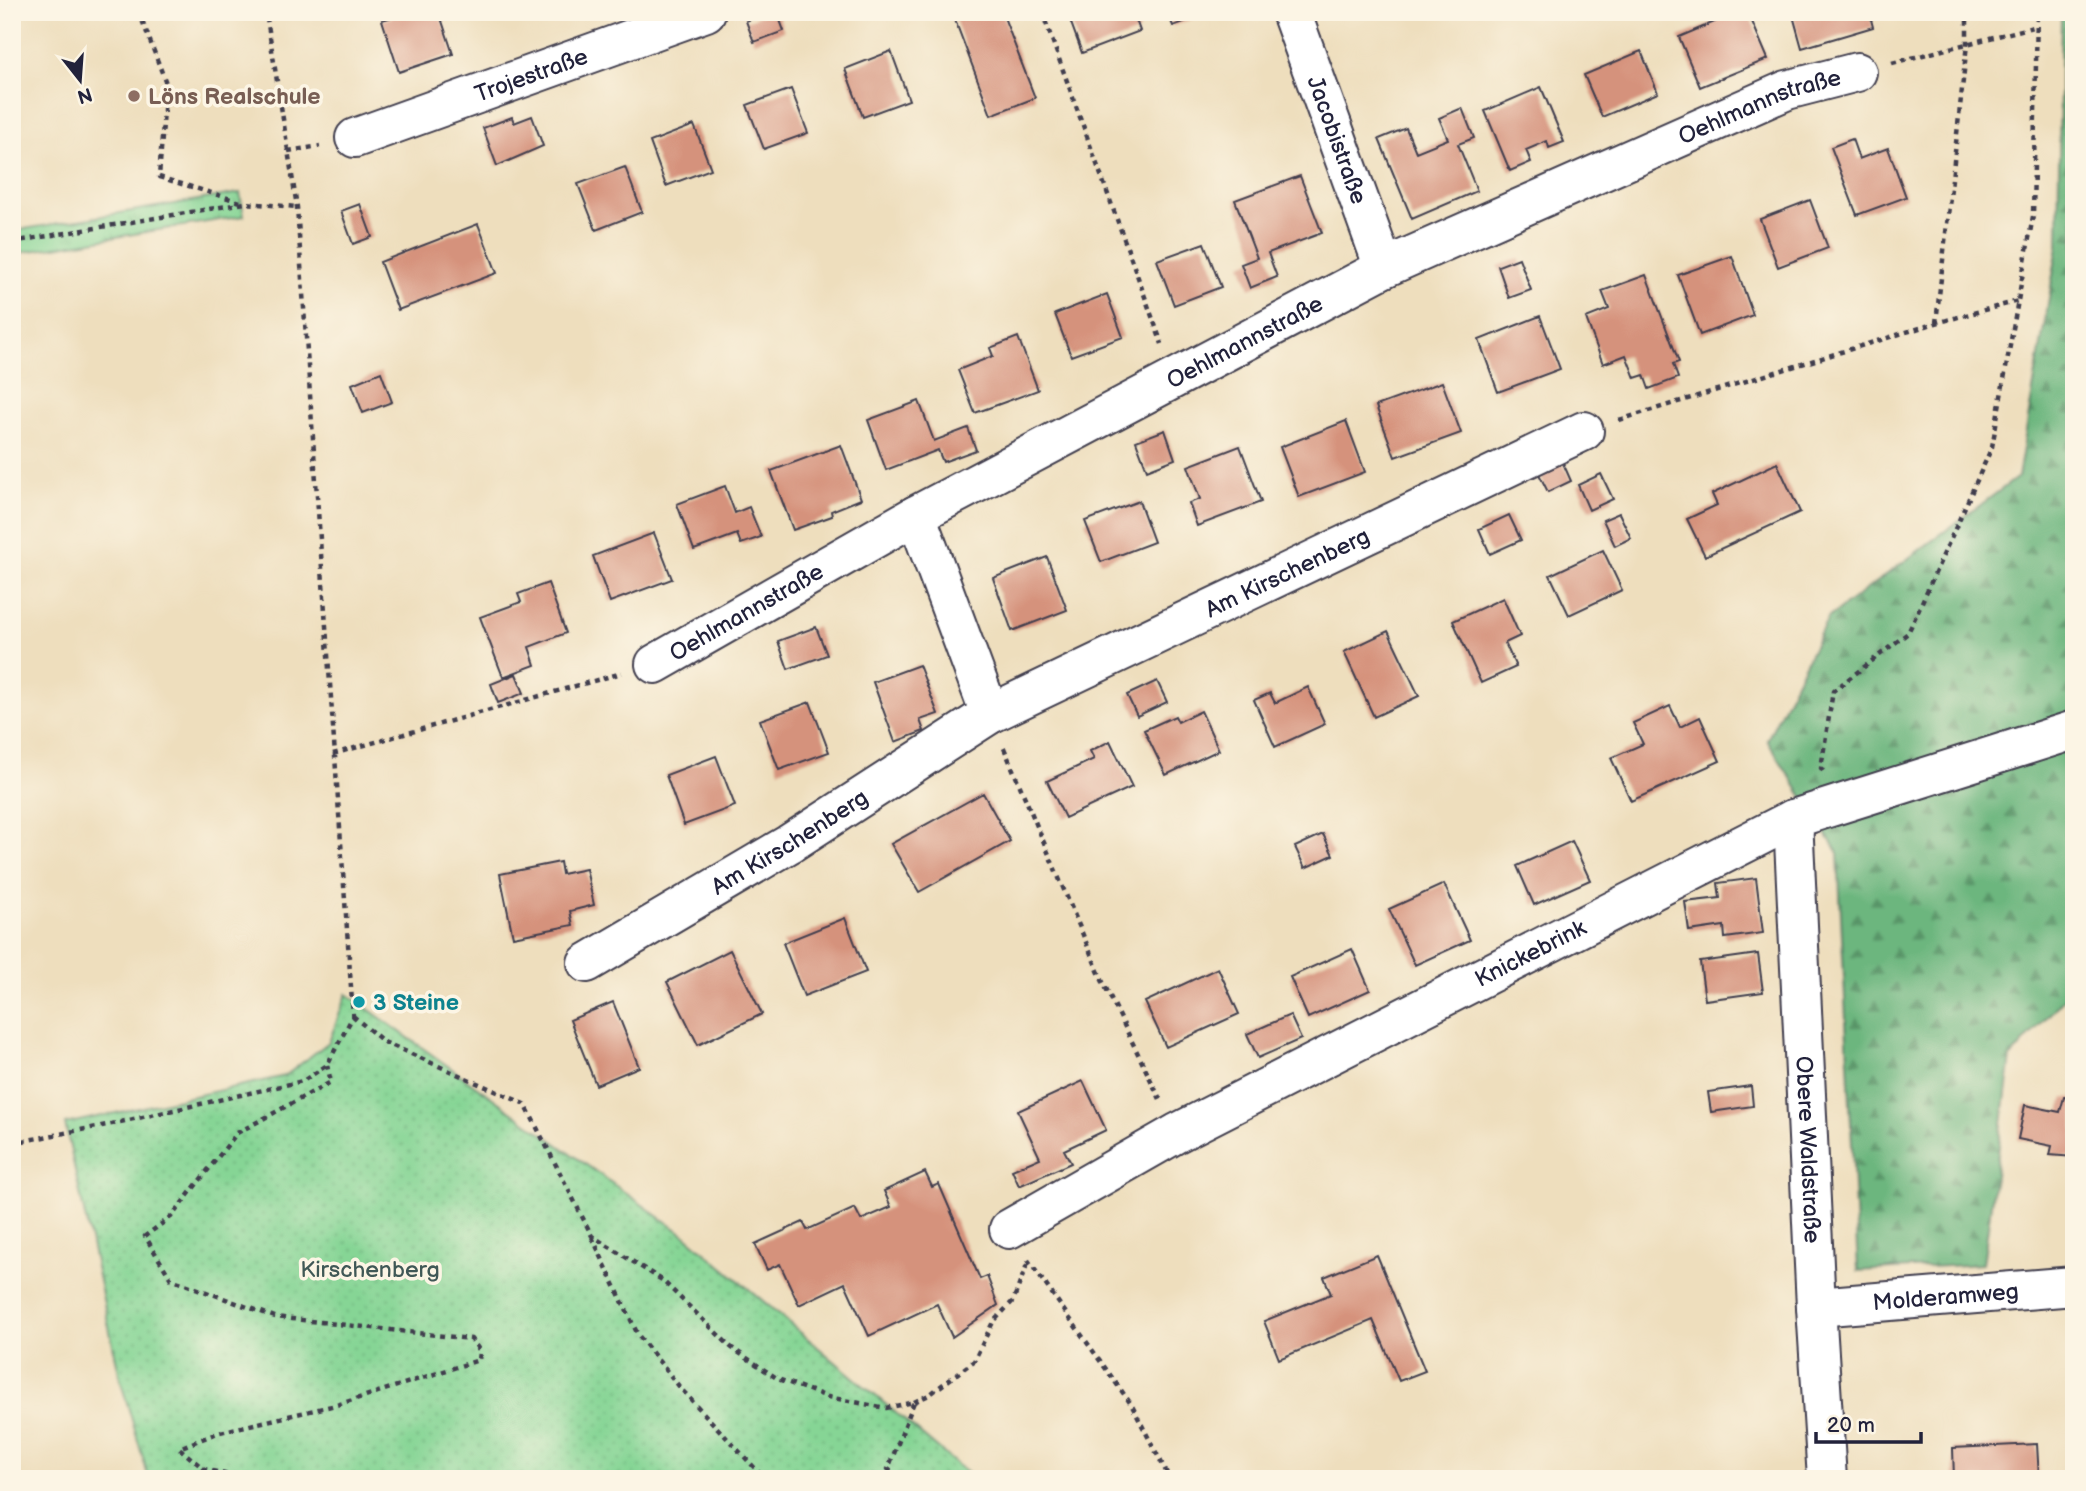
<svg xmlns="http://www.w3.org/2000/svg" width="2086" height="1491" font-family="'Balsamiq Sans',sans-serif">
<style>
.grass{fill:url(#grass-tufts);stroke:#547c68;stroke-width:2}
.forest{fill:url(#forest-firs);stroke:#476c5c;stroke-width:2}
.park{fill:url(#park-dots);stroke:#547c68;stroke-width:2}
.building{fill:#d5927c}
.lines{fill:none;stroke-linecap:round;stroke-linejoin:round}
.minor-casing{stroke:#413e4e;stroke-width:42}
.path{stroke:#413e4e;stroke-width:4.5;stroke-dasharray:5 5;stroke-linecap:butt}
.minor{stroke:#fff;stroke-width:38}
.education-dot{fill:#8d6e63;stroke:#fcf5e5;stroke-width:2.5}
.culture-dot{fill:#0f9aa8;stroke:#fcf5e5;stroke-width:2.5}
.labels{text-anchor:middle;stroke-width:7;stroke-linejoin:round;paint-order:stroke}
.street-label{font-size:23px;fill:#22223b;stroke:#fcf5e5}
.education-label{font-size:23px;font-weight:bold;fill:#785e54;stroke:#fcf5e5;text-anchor:start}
.culture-label{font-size:23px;font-weight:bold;fill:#0d838f;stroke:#fcf5e5;text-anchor:start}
.park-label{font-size:23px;fill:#405856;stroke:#fcf5e5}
</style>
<defs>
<pattern id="grass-tufts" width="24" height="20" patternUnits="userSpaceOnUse" patternTransform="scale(1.75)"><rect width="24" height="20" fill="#86d595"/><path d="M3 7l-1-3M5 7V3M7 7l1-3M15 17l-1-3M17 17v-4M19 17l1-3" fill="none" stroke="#73b781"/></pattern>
<pattern id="forest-firs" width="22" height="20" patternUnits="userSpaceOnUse" patternTransform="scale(1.75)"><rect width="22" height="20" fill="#6cb67e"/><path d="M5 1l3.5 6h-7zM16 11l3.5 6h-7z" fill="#589468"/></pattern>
<pattern id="park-dots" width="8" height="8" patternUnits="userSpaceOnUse" patternTransform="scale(1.75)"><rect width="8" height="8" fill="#86d595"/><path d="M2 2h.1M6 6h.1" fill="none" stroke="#73b781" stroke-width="1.8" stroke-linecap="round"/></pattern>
</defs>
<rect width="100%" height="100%" fill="#fcf5e5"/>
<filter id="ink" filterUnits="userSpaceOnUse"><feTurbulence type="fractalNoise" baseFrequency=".0143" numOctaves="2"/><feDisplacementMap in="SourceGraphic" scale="14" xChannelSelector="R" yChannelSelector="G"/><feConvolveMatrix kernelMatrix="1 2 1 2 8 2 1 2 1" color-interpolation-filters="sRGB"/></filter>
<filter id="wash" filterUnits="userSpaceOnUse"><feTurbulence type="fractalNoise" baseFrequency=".00686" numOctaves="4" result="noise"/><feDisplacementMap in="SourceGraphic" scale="28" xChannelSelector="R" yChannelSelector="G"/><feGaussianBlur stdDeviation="1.57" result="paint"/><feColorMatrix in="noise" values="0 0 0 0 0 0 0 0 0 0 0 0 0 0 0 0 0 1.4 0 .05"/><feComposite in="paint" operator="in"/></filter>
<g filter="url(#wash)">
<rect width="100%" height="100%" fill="#eedebd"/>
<!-- grass -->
<path class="grass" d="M 240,193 L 244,216 L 12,254 L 12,231 Z"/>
<!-- forest -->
<path class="forest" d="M 2061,12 L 2074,12 L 2074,987 L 2011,1057 L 1983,1264 L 1858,1271 L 1838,853 L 1767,740 L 1828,618 L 2018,477 L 2058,246 Z"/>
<!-- park -->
<path class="park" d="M 347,994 L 686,1236 L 974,1479 L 149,1479 L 121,1382 L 65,1124 L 285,1076 L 329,1042 Z"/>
<g id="blocks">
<!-- building -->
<path class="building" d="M 390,12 L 439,12 L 453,54 L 399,72 L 382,20 L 392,17 Z
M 769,12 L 777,12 L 784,31 L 754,42 L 746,21 Z
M 952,12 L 1002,12 L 1035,98 L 991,115 Z
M 1067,12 L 1133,12 L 1140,31 L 1082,53 Z
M 1167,12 L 1208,12 L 1208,13 L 1173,26 Z
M 1738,12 L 1748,12 L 1768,59 L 1700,87 L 1679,37 Z
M 1792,12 L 1869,12 L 1873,27 L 1802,48 Z
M 891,51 L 909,100 L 863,117 L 845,69 Z
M 1641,51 L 1658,93 L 1602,117 L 1584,75 Z
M 1541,87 L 1564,142 L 1549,148 L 1547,141 L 1526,150 L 1531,162 L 1510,171 L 1485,111 Z
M 791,89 L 808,133 L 764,149 L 747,105 Z
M 1462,108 L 1474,138 L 1458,144 L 1477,191 L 1412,219 L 1379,139 L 1406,128 L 1416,152 L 1448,139 L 1439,118 Z
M 532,116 L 543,146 L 497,166 L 483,128 L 512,117 L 514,123 Z
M 694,125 L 711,169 L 666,186 L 650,142 Z
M 1852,139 L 1859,159 L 1888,148 L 1906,197 L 1857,215 L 1831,147 Z
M 625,167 L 642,212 L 596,230 L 578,184 Z
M 1300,176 L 1322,233 L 1268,253 L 1277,277 L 1250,288 L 1241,264 L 1257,258 L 1235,200 Z
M 1810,200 L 1828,248 L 1778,267 L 1760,219 Z
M 360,204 L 372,237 L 353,244 L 341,211 Z
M 478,224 L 497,273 L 398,310 L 380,262 Z
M 1204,243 L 1221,287 L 1174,305 L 1157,260 Z
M 1732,256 L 1753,315 L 1700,335 L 1678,275 Z
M 1519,258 L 1531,290 L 1509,298 L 1498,266 Z
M 1646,275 L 1679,362 L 1673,364 L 1678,378 L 1649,389 L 1644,375 L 1635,378 L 1626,355 L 1603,364 L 1586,318 L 1609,309 L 1602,291 Z
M 1107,294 L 1123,337 L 1071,356 L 1055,314 Z
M 1540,316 L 1560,369 L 1498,392 L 1479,340 Z
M 1018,337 L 1038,390 L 975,413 L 958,370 L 993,356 L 990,348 Z
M 381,372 L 392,402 L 363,413 L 352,384 Z
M 1442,382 L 1461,433 L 1395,457 L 1376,406 Z
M 919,401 L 934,441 L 968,428 L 976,450 L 943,462 L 938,450 L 886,470 L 868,420 Z
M 1346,421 L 1365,472 L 1299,497 L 1280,447 Z
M 1165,430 L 1175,459 L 1147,470 L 1136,441 Z
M 841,445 L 861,499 L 831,511 L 832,516 L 793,530 L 771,471 Z
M 1240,446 L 1261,502 L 1197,526 L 1189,503 L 1200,499 L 1188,466 Z
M 1563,463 L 1571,481 L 1548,492 L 1539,474 Z
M 1777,463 L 1800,512 L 1705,556 L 1687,519 L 1717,505 L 1712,494 Z
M 1601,474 L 1613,499 L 1589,510 L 1578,485 Z
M 725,486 L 735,513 L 749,507 L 761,537 L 741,544 L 737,534 L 694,550 L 677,504 Z
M 1139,501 L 1154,542 L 1101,562 L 1085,521 Z
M 1619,513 L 1631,538 L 1615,546 L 1603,520 Z
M 1509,515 L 1521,540 L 1490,554 L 1479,529 Z
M 654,533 L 672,579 L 610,602 L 593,556 Z
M 1603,550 L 1622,590 L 1569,615 L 1550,575 Z
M 1047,557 L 1067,610 L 1012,631 L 993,578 Z
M 548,583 L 566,633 L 529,647 L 535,665 L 503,677 L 480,617 L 521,602 L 518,594 Z
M 1503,598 L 1520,636 L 1505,643 L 1516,667 L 1481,683 L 1453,621 Z
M 816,627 L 827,655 L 788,669 L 778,641 Z
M 1388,631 L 1419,696 L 1374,717 L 1344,652 Z
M 919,665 L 938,714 L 920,720 L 924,731 L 895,742 L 873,682 Z
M 516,674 L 524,693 L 498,703 L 491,684 Z
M 1157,681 L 1167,702 L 1137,716 L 1127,695 Z
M 1308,687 L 1325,724 L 1275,747 L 1254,700 L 1270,693 L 1275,703 Z
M 810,702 L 829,752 L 779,770 L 760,720 Z
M 1670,706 L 1680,727 L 1700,717 L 1720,761 L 1631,801 L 1611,758 L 1643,744 L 1633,723 Z
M 1201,711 L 1219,750 L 1166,775 L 1144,730 L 1175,716 L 1178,722 Z
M 1110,741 L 1132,787 L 1065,818 L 1047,781 L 1094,759 L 1090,751 Z
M 716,756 L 735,806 L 684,825 L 666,775 Z
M 983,793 L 1010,841 L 919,892 L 891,844 Z
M 1323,834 L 1333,855 L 1305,868 L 1295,847 Z
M 1572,841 L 1590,880 L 1534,905 L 1517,866 Z
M 560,862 L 562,874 L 586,869 L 594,905 L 570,911 L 573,925 L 513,937 L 500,874 Z
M 1756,878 L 1763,933 L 1725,938 L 1724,926 L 1689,931 L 1685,902 L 1720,898 L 1718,883 Z
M 1444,884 L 1470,940 L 1415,965 L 1389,909 Z
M 845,918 L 866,972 L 804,996 L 783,943 Z
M 1352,949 L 1370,990 L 1308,1018 L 1290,977 Z
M 730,950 L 762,1014 L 698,1045 L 667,982 Z
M 1758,954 L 1763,992 L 1705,1000 L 1700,962 Z
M 1218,968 L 1239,1014 L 1166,1047 L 1145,1002 Z
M 613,1002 L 639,1067 L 596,1085 L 570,1020 Z
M 1290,1015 L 1301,1039 L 1258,1058 L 1247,1034 Z
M 1083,1081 L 1106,1130 L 1064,1150 L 1071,1163 L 1019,1186 L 1012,1170 L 1040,1158 L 1018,1111 Z
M 1751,1086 L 1753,1106 L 1711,1112 L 1708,1092 Z
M 2064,1097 L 2074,1098 L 2074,1157 L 2050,1155 L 2052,1146 L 2018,1139 L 2025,1105 L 2060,1112 Z
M 925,1172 L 932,1187 L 939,1184 L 980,1279 L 987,1276 L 998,1305 L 952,1337 L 937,1304 L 869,1336 L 845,1283 L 799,1305 L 780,1264 L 767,1270 L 755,1244 L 803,1222 L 807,1230 L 855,1208 L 861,1220 L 891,1207 L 884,1191 Z
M 1377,1255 L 1425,1371 L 1399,1381 L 1373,1320 L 1279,1359 L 1264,1321 L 1331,1294 L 1324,1277 Z
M 2037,1444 L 2039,1479 L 1954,1479 L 1953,1448 Z"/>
</g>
</g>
<g filter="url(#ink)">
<use href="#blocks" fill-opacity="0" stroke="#413e4e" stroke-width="2"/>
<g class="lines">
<defs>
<g id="minor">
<path id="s1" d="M 1291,12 L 1384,268"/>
<path id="s2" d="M 355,138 L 706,12"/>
<path d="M 916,515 L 990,714"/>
<path id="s3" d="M 655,664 L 916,515 L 1384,268 L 1787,90 L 1857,72"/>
<path id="s4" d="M 1793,819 L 1816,1307 L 1827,1479"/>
<path id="s5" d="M 587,963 L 789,844 L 990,714 L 1584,431"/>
<path id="s6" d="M 1009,1229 L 1177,1133 L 1793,819 L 2074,730"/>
<path id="s7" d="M 1816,1307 L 2074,1286"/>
</g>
</defs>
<!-- minor casing -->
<use href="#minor" class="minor-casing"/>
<!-- path -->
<path class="path" d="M 139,12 L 166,83 L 159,177 L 244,203
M 1042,12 L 1162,344
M 1892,63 L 2037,26
M 288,151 L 320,146
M 12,242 L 245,203 L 297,207
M 1936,323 L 1967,44 L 1967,12
M 1619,420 L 1936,323 L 2018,301
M 1004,748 L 1102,980 L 1161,1101
M 333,754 L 622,673
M 1823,771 L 1821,768 L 1833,691 L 1908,633 L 1992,447 L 2033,216 L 2037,12
M 353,1016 L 384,1042 L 525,1104 L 592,1236 L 662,1280 L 732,1348 L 778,1379 L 828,1397 L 886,1408 L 914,1402 L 888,1469 L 900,1479
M 12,1143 L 107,1125 L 303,1081 L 327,1065 L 353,1016 L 297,207 L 266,12
M 592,1237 L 638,1335 L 682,1390 L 765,1479
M 1028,1260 L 1131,1404 L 1170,1479
M 914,1402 L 929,1395 L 974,1361 L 993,1322 L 1013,1301 L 1028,1262
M 246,1479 L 204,1469 L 179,1448 L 220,1432 L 340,1404 L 479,1360 L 480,1351 L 471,1339 L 275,1317 L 171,1279 L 145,1236 L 171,1217 L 237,1133 L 331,1082 L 327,1065"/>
<!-- minor -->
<use href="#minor" class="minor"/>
</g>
</g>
<!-- markers -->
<circle class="education-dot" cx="134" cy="96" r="7"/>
<circle class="culture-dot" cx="359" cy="1002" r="7"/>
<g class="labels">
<!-- street labels -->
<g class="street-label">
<text dy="8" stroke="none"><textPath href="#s2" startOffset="187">Trojestraße</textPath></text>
<text dy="8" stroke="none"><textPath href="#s3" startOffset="1239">Oehlmannstraße</textPath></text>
<text dy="8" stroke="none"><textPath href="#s1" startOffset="136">Jacobistraße</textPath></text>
<text dy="8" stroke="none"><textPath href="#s3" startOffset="672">Oehlmannstraße</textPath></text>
<text dy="8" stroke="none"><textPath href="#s5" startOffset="803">Am Kirschenberg</textPath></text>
<text dy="8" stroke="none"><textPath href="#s3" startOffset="105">Oehlmannstraße</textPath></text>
<text dy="8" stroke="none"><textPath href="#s5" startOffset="236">Am Kirschenberg</textPath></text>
<text dy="8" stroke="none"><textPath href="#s6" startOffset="590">Knickebrink</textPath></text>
<text dy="8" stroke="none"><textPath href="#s4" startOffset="331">Obere Waldstraße</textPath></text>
<text dy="8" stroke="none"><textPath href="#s7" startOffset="130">Molderamweg</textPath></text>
</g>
<!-- education labels -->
<g class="education-label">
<text x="148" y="104">Löns Realschule</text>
</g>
<!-- culture labels -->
<g class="culture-label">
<text x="373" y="1010">3 Steine</text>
</g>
<!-- park labels -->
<g class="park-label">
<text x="370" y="1277">Kirschenberg</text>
</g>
</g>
<!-- margin -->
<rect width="2086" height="1491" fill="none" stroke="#fcf5e5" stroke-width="42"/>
<!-- north arrow -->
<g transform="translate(80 80) rotate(163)" stroke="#fcf5e5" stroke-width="5" paint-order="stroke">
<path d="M0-5L12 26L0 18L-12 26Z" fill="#22223b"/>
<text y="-10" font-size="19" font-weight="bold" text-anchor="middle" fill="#22223b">N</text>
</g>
<!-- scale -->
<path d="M1816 1432v10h105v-10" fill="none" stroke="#22223b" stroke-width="3.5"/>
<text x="1827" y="1432" font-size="21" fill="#22223b" stroke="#fcf5e5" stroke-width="5" paint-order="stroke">20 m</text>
</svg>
